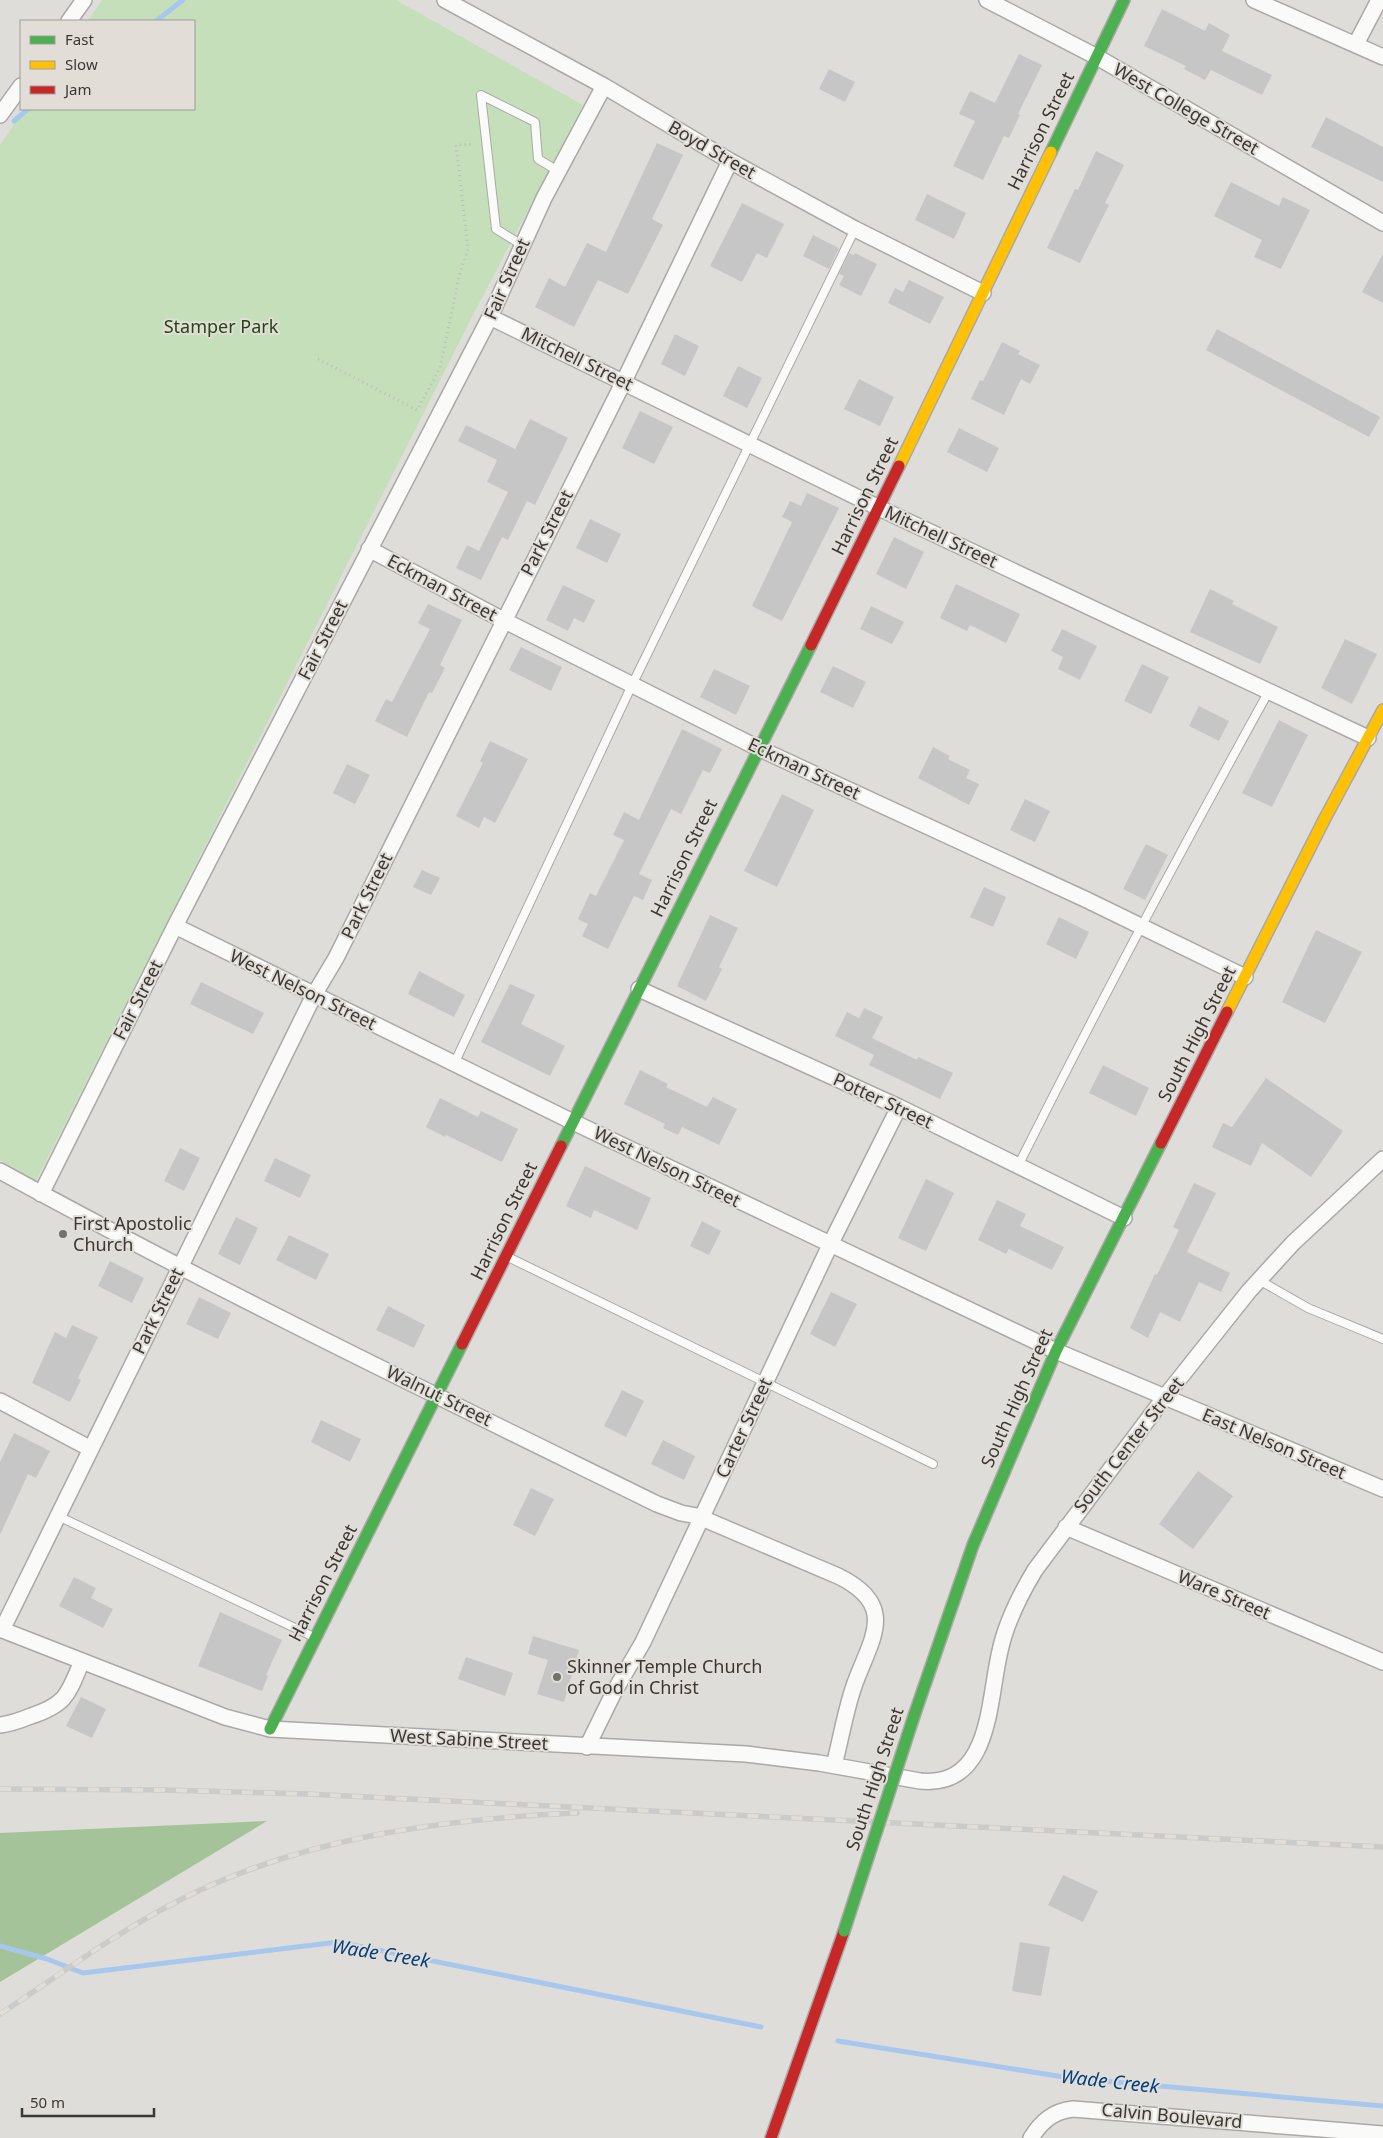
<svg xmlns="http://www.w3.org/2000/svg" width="1383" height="2138" font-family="'Noto Sans',sans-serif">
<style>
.green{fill:#c5dfbb}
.forest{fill:#a5c399}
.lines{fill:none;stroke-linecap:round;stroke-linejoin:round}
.stream{stroke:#a8c7ee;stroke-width:5}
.building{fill:#c7c6c6}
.lane-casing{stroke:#aba9a7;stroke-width:10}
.street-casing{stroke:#aba9a7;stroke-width:18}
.fast-casing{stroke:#aba9a7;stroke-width:14}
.slow-casing{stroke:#aba9a7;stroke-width:14}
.jam-casing{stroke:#aba9a7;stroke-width:14}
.path{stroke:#bdbcbb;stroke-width:3;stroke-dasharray:1 4;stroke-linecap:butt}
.lane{stroke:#fafaf9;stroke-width:8}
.street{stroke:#fafaf9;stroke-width:15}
.fast{stroke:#4caf50;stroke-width:11}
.slow{stroke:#ffc107;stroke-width:11}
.jam{stroke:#c62828;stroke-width:11}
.rail-casing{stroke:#cbcbca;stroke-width:5.5}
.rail{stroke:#e2ded7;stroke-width:4;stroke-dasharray:11;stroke-linecap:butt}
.fast-bridge-casing{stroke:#aba9a7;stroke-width:14;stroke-linecap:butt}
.fast-bridge{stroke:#4caf50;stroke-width:11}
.poi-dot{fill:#74726f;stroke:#e2ded7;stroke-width:2}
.labels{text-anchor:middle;stroke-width:4;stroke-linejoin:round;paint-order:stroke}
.street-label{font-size:18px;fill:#3a3836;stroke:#e2ded7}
.park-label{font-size:18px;fill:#224714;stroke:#e2ded7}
.poi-label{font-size:18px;fill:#3a3836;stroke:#e2ded7;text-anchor:start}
.water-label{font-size:19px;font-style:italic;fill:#02407e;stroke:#e2ded7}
</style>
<rect width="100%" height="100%" fill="#dfddda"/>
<!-- green -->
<path class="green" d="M 102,0 L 396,0 L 583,105 L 473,315 L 36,1181 L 0,1160 L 0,145 L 25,109 L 194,109 L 194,21 L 88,21 Z"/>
<!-- forest -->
<path class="forest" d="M 267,1821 L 0,1982 L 0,1833 Z"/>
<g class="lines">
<!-- stream -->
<path class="stream" d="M 156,21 L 183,0
M 14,121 L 28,109
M 0,1946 L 47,1959 L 83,1973 L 338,1942 L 761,2027
M 838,2041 L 1070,2078 L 1383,2106"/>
</g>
<!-- building -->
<path class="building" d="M 1162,9 L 1205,31 L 1209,23 L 1230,35 L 1222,51 L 1272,75 L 1262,95 L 1211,70 L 1205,80 L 1184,69 L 1186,66 L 1144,46 Z
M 1019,54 L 1042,65 L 1018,114 L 1020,115 L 1009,138 L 1004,136 L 983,180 L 953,166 L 975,121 L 959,114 L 970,91 L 995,103 Z
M 829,69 L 855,82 L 845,102 L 819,89 Z
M 1326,117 L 1383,147 L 1383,182 L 1311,147 Z
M 657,143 L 683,155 L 652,219 L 663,225 L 628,294 L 598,280 L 574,327 L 535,307 L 549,278 L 565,287 L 587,243 L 606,252 Z
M 1096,151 L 1124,165 L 1105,203 L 1109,205 L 1080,263 L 1047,248 L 1075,189 L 1078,190 Z
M 1231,182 L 1279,206 L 1283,197 L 1310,210 L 1281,269 L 1254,257 L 1262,240 L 1214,216 Z
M 927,194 L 966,213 L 954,239 L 915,220 Z
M 742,203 L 784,224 L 767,258 L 757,253 L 742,282 L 710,266 Z
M 813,235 L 839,248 L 829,269 L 803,256 Z
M 849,253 L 854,255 L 855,253 L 877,264 L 861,296 L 839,285 L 844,276 L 839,274 Z
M 1383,254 L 1383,303 L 1362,292 Z
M 909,280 L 944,297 L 930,324 L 888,303 L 895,288 L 903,292 Z
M 1217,329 L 1380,417 L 1369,437 L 1206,350 Z
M 675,334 L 699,346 L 685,376 L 661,364 Z
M 1002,342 L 1020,351 L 1018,354 L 1040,365 L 1030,384 L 1021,379 L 1004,415 L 971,399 L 980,380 L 983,381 Z
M 738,366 L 762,378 L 747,408 L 723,396 Z
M 859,379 L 894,397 L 880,426 L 844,409 Z
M 640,411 L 673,427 L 654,464 L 622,448 Z
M 530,419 L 568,438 L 535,505 L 527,501 L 508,540 L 502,537 L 481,580 L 456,568 L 467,545 L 479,551 L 508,492 L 487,482 L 497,460 L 458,441 L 466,425 L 515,449 Z
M 959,428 L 999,448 L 987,472 L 947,452 Z
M 807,493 L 839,508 L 782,621 L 752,606 L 792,522 L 782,517 L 790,501 L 801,506 Z
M 590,519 L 621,534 L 607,563 L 576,548 Z
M 894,537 L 924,552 L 906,589 L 876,574 Z
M 956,584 L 1020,614 L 1006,643 L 970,625 L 967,631 L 940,618 Z
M 563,585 L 595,600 L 584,623 L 574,618 L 568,631 L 546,620 Z
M 1210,589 L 1234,601 L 1232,604 L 1278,627 L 1260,664 L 1190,632 Z
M 428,604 L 462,620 L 440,665 L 445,668 L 432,693 L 429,692 L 407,737 L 375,721 L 386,699 L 392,702 L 430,629 L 418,623 Z
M 871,606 L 904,622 L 892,644 L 860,629 Z
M 1062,629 L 1097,646 L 1080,680 L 1058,669 L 1063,657 L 1051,651 Z
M 1345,639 L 1377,654 L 1352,704 L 1321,688 Z
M 521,647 L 562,667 L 551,691 L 509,670 Z
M 1142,664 L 1169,677 L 1151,714 L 1124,701 Z
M 833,666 L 866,682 L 853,708 L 820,692 Z
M 714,669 L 750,686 L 736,715 L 700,697 Z
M 1199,706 L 1229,721 L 1219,741 L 1189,726 Z
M 1279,720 L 1308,735 L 1272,807 L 1242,793 Z
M 682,729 L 722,749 L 710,773 L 703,770 L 681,814 L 671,809 L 639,874 L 652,880 L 643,900 L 634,896 L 608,949 L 582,936 L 588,924 L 578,919 L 590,893 L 596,896 L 624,840 L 613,835 L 624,812 L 639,820 Z
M 490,741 L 528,759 L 495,823 L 484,817 L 479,828 L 456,816 L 483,763 L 480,761 Z
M 933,747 L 950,756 L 948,759 L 970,770 L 966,778 L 979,784 L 969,805 L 918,778 Z
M 347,764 L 370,775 L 355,804 L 333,793 Z
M 782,794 L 814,810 L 777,887 L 744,871 Z
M 1025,799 L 1050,811 L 1035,842 L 1010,830 Z
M 1146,844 L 1168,855 L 1145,900 L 1123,889 Z
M 422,870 L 440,878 L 431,895 L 413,887 Z
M 984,887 L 1006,897 L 993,927 L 970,917 Z
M 710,915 L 738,928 L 719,967 L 722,969 L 706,1001 L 677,986 Z
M 1059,917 L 1089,932 L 1076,959 L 1046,944 Z
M 1316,930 L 1362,952 L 1325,1023 L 1282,1002 Z
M 419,971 L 465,995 L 454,1017 L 408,994 Z
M 201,982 L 264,1013 L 253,1034 L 190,1004 Z
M 510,984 L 535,995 L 521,1024 L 565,1046 L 550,1076 L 481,1042 Z
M 864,1008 L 883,1017 L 872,1038 L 917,1060 L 918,1057 L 953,1073 L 940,1099 L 869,1065 L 874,1055 L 835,1036 L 847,1012 L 859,1018 Z
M 1103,1065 L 1149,1088 L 1136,1116 L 1089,1093 Z
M 640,1070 L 668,1084 L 666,1087 L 707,1107 L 713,1097 L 737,1109 L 719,1145 L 682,1127 L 678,1135 L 663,1128 L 665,1124 L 624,1104 Z
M 1266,1078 L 1343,1131 L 1311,1177 L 1262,1143 L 1251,1166 L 1212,1147 L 1223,1123 L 1232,1127 Z
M 440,1098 L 478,1117 L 481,1111 L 518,1129 L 502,1162 L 446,1135 L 445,1137 L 426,1127 Z
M 180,1148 L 200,1158 L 184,1191 L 164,1181 Z
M 275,1158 L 311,1175 L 300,1198 L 264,1181 Z
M 585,1166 L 651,1198 L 637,1230 L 594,1210 L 591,1218 L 566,1206 Z
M 926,1179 L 954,1193 L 926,1251 L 898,1238 Z
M 1194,1183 L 1216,1193 L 1187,1252 L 1230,1273 L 1221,1292 L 1199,1282 L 1180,1322 L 1160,1312 L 1148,1338 L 1130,1328 L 1155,1274 L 1157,1275 L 1179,1230 L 1173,1227 Z
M 997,1200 L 1026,1214 L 1020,1226 L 1064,1247 L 1052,1270 L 1009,1249 L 1006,1254 L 978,1240 Z
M 236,1217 L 258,1228 L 240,1265 L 218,1254 Z
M 702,1221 L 721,1231 L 709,1255 L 690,1246 Z
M 289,1235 L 329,1254 L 316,1280 L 276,1260 Z
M 110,1261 L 144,1278 L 132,1303 L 98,1286 Z
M 831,1292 L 857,1304 L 835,1347 L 810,1334 Z
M 199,1297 L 231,1313 L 218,1339 L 186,1324 Z
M 388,1306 L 425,1325 L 414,1348 L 376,1330 Z
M 72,1325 L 98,1337 L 78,1378 L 81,1380 L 70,1402 L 32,1383 L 55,1332 L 66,1338 Z
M 622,1390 L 644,1401 L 626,1437 L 604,1426 Z
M 321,1420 L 361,1439 L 350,1462 L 311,1442 Z
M 14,1433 L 50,1451 L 36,1478 L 28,1474 L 0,1535 L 0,1462 Z
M 663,1440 L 695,1456 L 684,1480 L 651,1464 Z
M 1198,1471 L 1233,1496 L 1193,1549 L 1159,1524 Z
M 531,1488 L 554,1499 L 535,1536 L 513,1525 Z
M 74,1577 L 96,1588 L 91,1598 L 113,1609 L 103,1628 L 59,1606 Z
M 220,1612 L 282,1640 L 266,1675 L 268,1676 L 262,1691 L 198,1666 Z
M 533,1636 L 579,1650 L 564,1702 L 537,1694 L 548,1660 L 528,1654 Z
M 466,1657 L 513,1673 L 505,1696 L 458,1679 Z
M 81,1697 L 106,1709 L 92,1738 L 66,1726 Z
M 1063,1875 L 1098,1891 L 1083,1922 L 1048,1905 Z
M 1020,1942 L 1050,1947 L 1041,1996 L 1012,1991 Z"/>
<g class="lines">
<defs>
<path id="lane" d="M 522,245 L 496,229 L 481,95 L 535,122 L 538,159 L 558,171
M 454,1064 L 632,685 L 855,229
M 1018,1166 C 1098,1006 1182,848 1269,691
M 508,1257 L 933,1464
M 1259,1280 L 1308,1308 L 1383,1339
M 58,1516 L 314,1637"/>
<path id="street" d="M 445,0 L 604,86 L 730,161 L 855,229 L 983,293
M 987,0 L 1097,57 L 1383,223
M 1254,0 L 1383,57
M 69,21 L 84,0
M 1356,44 L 1379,0
M 0,115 L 21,86
M 490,317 L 879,508 L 1368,738
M 369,549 L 503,620 L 758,748 L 1087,900 L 1245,977
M 175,926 L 573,1122 L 1056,1351 L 1383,1489
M 639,989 L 899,1107 L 1124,1218
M 0,1171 C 215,1289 437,1396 657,1504 L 681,1513 L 697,1516 L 838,1576 C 900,1606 870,1640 854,1686 C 845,1712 841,1739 834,1765
M 41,1194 L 175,926 L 490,317 L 544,198 L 604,86
M 0,1401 L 91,1449
M 1066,1527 L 1383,1662
M 0,1629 L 225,1717 L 270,1729 L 746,1754 L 819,1763 L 920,1781 C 992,1788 988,1700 1000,1651 C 1006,1622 1020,1595 1035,1570 L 1164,1398 L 1249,1291 L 1293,1243 L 1383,1159
M 2,1630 L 314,995 L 336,958 L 624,381 L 730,161
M 0,1725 C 11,1724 21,1720 31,1716 C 67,1704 68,1694 82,1661
M 587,1747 L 614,1692 L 643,1642 L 830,1245 L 899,1107
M 1031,2138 C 1041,2122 1053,2111 1073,2109 L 1383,2134"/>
<path id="fast" d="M 1051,152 L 1124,0
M 561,1146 L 811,645
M 914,1716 L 973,1545 L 1056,1351 L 1161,1143
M 270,1729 L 462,1344"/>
<path id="slow" d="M 899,466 L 1051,152
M 1227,1012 L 1324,820 L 1383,710"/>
<path id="jam" d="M 811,645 L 899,466
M 1161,1143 L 1227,1012
M 462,1344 L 561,1146
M 771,2138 L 844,1931"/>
</defs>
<!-- lane casing -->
<use href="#lane" class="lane-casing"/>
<!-- street casing -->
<use href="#street" class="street-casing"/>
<!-- fast casing -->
<use href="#fast" class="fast-casing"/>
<!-- slow casing -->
<use href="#slow" class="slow-casing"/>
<!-- jam casing -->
<use href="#jam" class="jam-casing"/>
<!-- path -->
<path class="path" d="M 318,359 L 417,410 L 440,368 L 459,276 L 468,249 L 456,145 L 474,144"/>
<!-- lane -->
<use href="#lane" class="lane"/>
<!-- street -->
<use href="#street" class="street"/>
<!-- fast -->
<use href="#fast" class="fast"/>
<!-- slow -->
<use href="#slow" class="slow"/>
<!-- jam -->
<use href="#jam" class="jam"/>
<defs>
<path id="rail" d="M 0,1789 L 163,1790 L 307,1794 L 1383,1847
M 0,2014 C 58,1976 114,1934 176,1902 C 299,1838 440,1819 577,1813"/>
</defs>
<!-- rail casing -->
<use href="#rail" class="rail-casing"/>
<!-- rail -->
<use href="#rail" class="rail"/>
<defs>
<path id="fast-bridge" d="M 844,1931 L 914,1716"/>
</defs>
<!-- fast-bridge casing -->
<use href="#fast-bridge" class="fast-bridge-casing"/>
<!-- fast-bridge -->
<use href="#fast-bridge" class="fast-bridge"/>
</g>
<!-- markers -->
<g class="poi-dot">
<circle cx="63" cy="1234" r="5"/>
<circle cx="557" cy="1677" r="5"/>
</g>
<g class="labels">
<!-- street labels -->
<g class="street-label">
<text transform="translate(1186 109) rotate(30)" y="6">West College Street</text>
<text transform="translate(1041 131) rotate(-64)" y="6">Harrison Street</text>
<text transform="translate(712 150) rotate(30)" y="6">Boyd Street</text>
<text transform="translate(507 279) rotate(-66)" y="6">Fair Street</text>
<text transform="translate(577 359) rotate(26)" y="6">Mitchell Street</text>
<text transform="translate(865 496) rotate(-64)" y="6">Harrison Street</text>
<text transform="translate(547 533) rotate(-63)" y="6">Park Street</text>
<text transform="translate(941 537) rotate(25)" y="6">Mitchell Street</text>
<text transform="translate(442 588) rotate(28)" y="6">Eckman Street</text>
<text transform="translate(323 640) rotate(-63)" y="6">Fair Street</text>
<text transform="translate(804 769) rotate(25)" y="6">Eckman Street</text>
<text transform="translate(684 858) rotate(-64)" y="6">Harrison Street</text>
<text transform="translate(367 896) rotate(-64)" y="6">Park Street</text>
<text transform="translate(303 990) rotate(26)" y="6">West Nelson Street</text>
<text transform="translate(138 1000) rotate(-63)" y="6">Fair Street</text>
<text transform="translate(1197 1034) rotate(-63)" y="6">South High Street</text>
<text transform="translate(883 1101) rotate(25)" y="6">Potter Street</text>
<text transform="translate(667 1167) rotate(26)" y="6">West Nelson Street</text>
<text transform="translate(504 1221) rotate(-64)" y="6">Harrison Street</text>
<text transform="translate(158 1311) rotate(-64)" y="6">Park Street</text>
<text transform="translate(439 1396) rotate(26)" y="6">Walnut Street</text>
<text transform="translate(1017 1398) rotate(-66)" y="6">South High Street</text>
<text transform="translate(744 1428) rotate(-65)" y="6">Carter Street</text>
<text transform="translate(1274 1444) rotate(23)" y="6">East Nelson Street</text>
<text transform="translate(1129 1445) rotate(-52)" y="6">South Center Street</text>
<text transform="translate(323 1583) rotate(-63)" y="6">Harrison Street</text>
<text transform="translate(1224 1595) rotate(23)" y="6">Ware Street</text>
<text transform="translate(469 1740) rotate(3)" y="6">West Sabine Street</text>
<text transform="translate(875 1779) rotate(-72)" y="6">South High Street</text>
<text transform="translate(1172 2116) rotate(5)" y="6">Calvin Boulevard</text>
</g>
<!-- park labels -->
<g class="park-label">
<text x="221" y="333">Stamper Park</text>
</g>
<!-- poi labels -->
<g class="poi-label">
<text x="73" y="1230">First Apostolic<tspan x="73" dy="21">Church</tspan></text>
<text x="567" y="1673">Skinner Temple Church<tspan x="567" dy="21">of God in Christ</tspan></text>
</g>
<!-- water labels -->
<g class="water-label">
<text transform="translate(381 1953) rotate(9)" y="7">Wade Creek</text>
<text transform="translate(1110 2081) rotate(6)" y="7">Wade Creek</text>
</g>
</g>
<!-- legend -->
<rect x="20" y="20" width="175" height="90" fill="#e2ded7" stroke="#9f9c97"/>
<rect x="30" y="36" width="25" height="8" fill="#4caf50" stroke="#9f9c97"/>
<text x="65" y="45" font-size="15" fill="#3a3836">Fast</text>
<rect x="30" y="61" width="25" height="8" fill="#ffc107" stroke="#9f9c97"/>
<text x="65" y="70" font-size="15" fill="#3a3836">Slow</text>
<rect x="30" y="86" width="25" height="8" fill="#c62828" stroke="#9f9c97"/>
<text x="65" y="95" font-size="15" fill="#3a3836">Jam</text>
<!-- scale -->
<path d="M22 2108v8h132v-8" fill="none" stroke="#3a3836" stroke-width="2.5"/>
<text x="30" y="2108" font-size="15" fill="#3a3836" stroke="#e2ded7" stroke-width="4" paint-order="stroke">50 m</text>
</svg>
